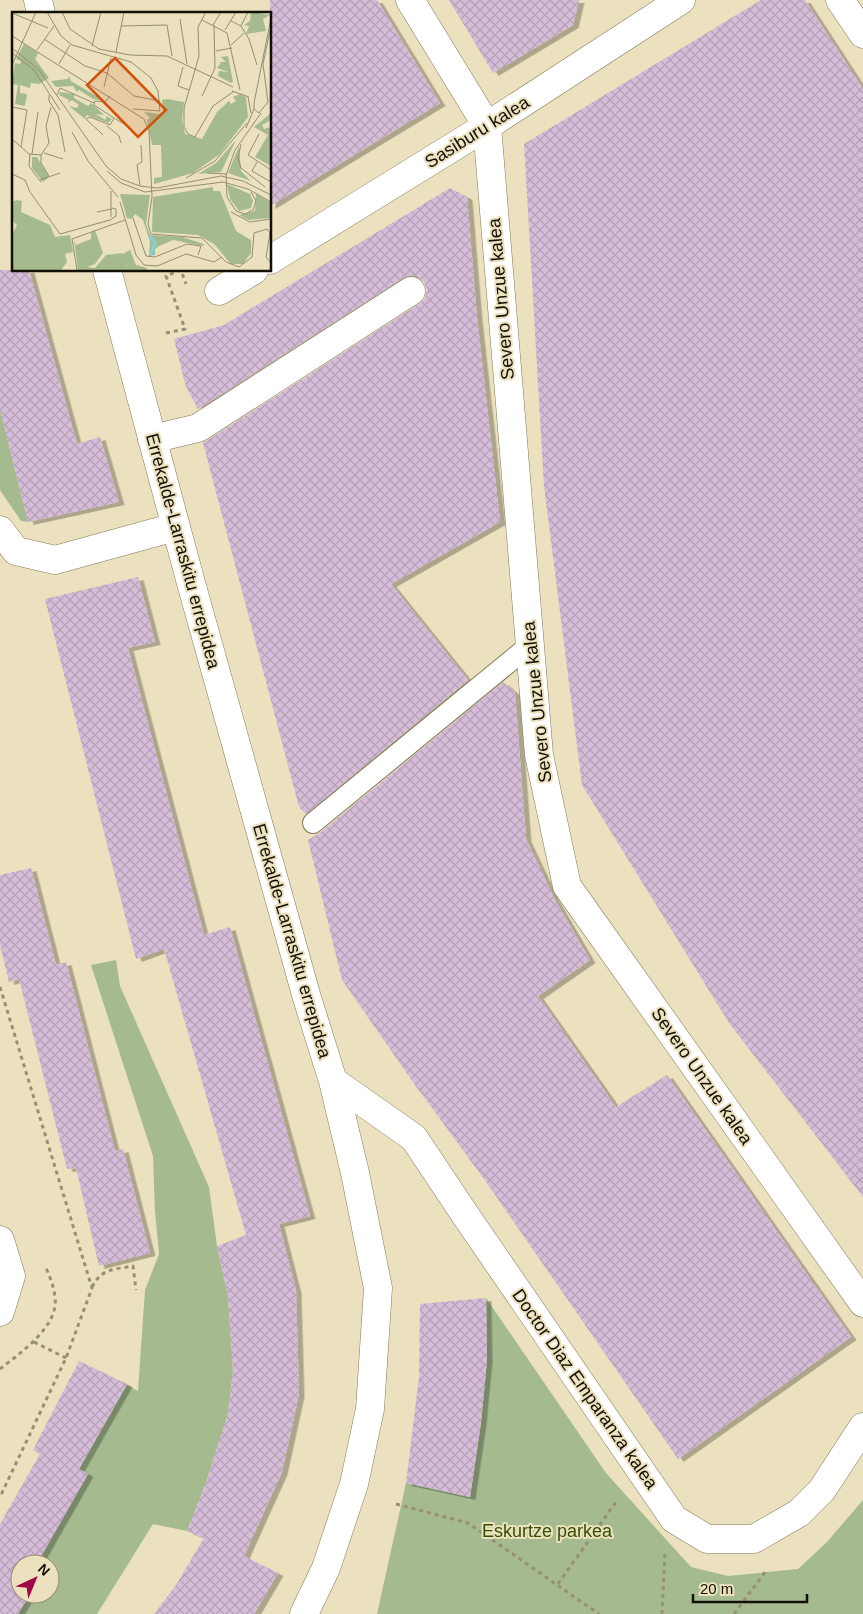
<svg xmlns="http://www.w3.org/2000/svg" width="863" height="1614" font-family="Helvetica,sans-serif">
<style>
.green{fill:#a6ba90}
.building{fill:url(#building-cross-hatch);filter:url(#shadow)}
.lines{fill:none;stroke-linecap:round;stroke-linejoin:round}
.service-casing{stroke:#827959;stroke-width:22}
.pedestrian-casing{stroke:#827959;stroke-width:29}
.minor-casing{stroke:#827959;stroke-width:29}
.path{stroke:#978f76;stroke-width:3;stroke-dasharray:4 4;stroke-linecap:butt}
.service{stroke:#fff;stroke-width:20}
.pedestrian{stroke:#fff;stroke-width:28}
.minor{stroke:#fff;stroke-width:28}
.labels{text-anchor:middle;stroke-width:4;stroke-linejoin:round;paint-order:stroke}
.street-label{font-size:18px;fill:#120f04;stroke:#ebe1be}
.park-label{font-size:18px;fill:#344f04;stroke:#ebe1be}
.inset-river{fill:none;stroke:#75d5ec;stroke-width:2.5}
.inset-road{fill:none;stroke:#948d74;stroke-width:1}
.view{fill:#d3520b;fill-opacity:0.15;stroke:#d3520b;stroke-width:2.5}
.inset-edge{fill:none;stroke:#120f04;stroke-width:2.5}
</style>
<defs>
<pattern id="building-cross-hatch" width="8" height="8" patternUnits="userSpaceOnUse" patternTransform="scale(1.25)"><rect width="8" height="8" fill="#d5bcd8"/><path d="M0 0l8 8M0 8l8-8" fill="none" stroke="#b6a0b8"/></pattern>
<filter id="shadow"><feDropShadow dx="5.5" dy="3" stdDeviation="0" flood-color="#0004"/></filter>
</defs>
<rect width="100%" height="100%" fill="#ebe1be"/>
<!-- green -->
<path class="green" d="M 0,409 L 28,522 L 21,521 L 0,490 Z
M 116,960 L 120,986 L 209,1187 L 217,1246 L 228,1296 L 233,1371 L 228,1414 L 206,1483 L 187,1531 L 153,1524 L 97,1614 L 18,1614 L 30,1594 L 50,1594 L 50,1564 L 39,1560 L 79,1469 L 127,1385 L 138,1391 L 145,1290 L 159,1254 L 155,1212 L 153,1156 L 91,965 Z
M 486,1298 L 606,1473 L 691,1567 L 728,1576 L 798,1569 L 827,1542 L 863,1500 L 863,1614 L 377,1614 L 406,1483 L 470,1497 L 481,1423 L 487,1360 Z"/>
<!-- building -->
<path class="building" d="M 270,0 L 377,0 L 440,103 L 270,206 Z
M 449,0 L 579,0 L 573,25 L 493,73 Z
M 761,0 L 805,0 L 863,89 L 863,1197 L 729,1023 L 582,785 L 544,486 L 524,144 Z
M 450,188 L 467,197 L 477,317 L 500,522 L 391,584 L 468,680 L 306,814 L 299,807 L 203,443 L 419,304 L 425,298 L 427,290 L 424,282 L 418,277 L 410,275 L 403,278 L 198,409 L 186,387 L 174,339 L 224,325 Z
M 0,270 L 29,270 L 77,444 L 100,437 L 119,502 L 28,522 L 0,409 Z
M 138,577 L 155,642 L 128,648 L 204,935 L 230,927 L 310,1216 L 279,1224 L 296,1290 L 299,1394 L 282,1472 L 244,1556 L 278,1573 L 254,1614 L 154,1614 L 176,1585 L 204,1538 L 187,1531 L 206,1483 L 228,1414 L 233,1371 L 228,1296 L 217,1246 L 246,1235 L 164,949 L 136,959 L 45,599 Z
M 503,682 L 515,693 L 526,839 L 555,900 L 590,960 L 538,996 L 616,1107 L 667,1075 L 851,1337 L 678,1459 L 484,1179 L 415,1085 L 342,980 L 308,840 L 321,832 Z
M 31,868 L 56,965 L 66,962 L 115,1151 L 123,1149 L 150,1253 L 99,1266 L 76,1168 L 67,1169 L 19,979 L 9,982 L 0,945 L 0,875 Z
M 486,1298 L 487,1359 L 481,1422 L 470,1497 L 406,1483 L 419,1377 L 420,1304 Z
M 79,1361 L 127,1384 L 79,1469 L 88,1474 L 39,1560 L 47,1564 L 20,1564 L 20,1594 L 30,1594 L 18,1614 L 0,1614 L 0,1524 L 40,1454 L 33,1450 Z"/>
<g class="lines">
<defs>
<path id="service" d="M 313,823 L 530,645"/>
<path id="pedestrian" d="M 152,439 L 198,428 L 411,291"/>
<path id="minor" d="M 38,0 L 41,14
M 410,0 L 487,126 L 539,755 L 567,886 L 863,1303
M 840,0 L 863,34
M 270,260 L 487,126 L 681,0
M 107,270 L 191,583 L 307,998 L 333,1081 L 355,1173 L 378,1288 L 370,1409 L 354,1484 L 326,1568 L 304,1614
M 219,291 L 254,270
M 0,530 L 16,551 L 55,560 L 175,527
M 333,1081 L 414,1138 L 466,1216 L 674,1519 L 707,1539 L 754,1539 L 799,1513 L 822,1490 L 863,1427
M 0,1240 L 11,1276 L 0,1312"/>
</defs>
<!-- service casing -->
<use href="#service" class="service-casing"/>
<!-- pedestrian casing -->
<use href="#pedestrian" class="pedestrian-casing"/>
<!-- minor casing -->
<use href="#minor" class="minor-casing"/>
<!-- path -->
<path class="path" d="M 166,333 L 185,329 L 166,276 L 181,270 L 186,284
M 0,987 L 92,1288 L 66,1358 L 0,1497
M 92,1287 C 102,1268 113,1270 133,1266 L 136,1290
M 34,1342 L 66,1358
M 0,1369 C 20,1353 59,1327 55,1297 C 54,1287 50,1277 46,1268
M 396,1504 L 468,1523 L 599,1614
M 558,1584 L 618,1499
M 662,1614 L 665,1552
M 734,1614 L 765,1572"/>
<!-- service -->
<use href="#service" class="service"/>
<!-- pedestrian -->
<use href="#pedestrian" class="pedestrian"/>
<!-- minor -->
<use href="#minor" class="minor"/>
</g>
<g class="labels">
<!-- street labels -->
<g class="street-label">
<text transform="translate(477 132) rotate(-32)" y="6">Sasiburu kalea</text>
<text transform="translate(501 299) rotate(-95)" y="6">Severo Unzue kalea</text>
<text transform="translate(183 551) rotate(75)" y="6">Errekalde-Larraskitu errepidea</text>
<text transform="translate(537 702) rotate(-96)" y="6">Severo Unzue kalea</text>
<text transform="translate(292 941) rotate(74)" y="6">Errekalde-Larraskitu errepidea</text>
<text transform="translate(702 1076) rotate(55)" y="6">Severo Unzue kalea</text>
<text transform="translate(585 1389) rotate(55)" y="6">Doctor Diaz Emparanza kalea</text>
</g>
<!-- park labels -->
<g class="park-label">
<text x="547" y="1537">Eskurtze parkea</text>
</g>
</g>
<!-- overview -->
<g transform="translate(12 12)">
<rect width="259" height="259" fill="#ebe1be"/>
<path d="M 239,0 L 258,3 L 251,7 L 254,19 L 234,22 L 237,14 L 232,13 L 238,9 ZM 12,32 L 26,41 L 23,47 L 37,66 L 27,72 L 19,71 L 18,76 L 8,73 L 8,81 L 15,82 L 13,94 L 3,92 L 6,73 L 0,72 L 3,51 L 8,52 L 9,49 L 4,47 ZM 216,44 L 221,70 L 219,71 L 206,64 L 207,59 L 217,60 L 205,56 L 209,51 L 206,50 L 214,50 L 209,45 ZM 57,64 L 59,69 L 93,89 L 81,87 L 67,78 L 65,80 L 61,74 L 44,75 L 39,69 L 56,67 ZM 48,80 L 62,82 L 62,86 L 76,94 L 79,91 L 92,103 L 83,102 L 94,108 L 94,104 L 100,107 L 96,111 L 75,103 L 73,107 L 57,94 L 65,96 L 67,93 L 60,88 L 56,91 L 57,88 L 47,83 ZM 228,82 L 234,85 L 236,105 L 208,142 L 181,161 L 142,172 L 142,166 L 150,165 L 149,133 L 140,133 L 135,108 L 138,106 L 132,100 L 147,102 L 151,99 L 150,88 L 155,87 L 172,90 L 170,108 L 173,122 L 190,127 L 205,100 L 217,89 L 219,92 L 224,89 L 221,85 ZM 259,101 L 259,108 L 250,113 L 252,117 L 259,115 L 259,154 L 243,145 L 256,123 L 242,115 ZM 224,128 L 209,160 L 186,162 L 204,151 ZM 227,134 L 229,159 L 239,169 L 216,161 ZM 215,172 L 238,182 L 241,189 L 239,196 L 227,199 L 218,187 ZM 201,175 L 201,179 L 208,179 L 224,219 L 239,228 L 239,241 L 231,252 L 219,252 L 202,232 L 186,223 L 140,220 L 141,185 ZM 108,182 L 138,183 L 134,212 L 138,223 L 170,225 L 192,232 L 191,234 L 161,228 L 147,234 L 143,237 L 143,243 L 137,244 L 138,230 L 131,208 L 123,202 L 120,207 L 115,206 ZM 244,182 L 259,191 L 259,206 L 237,208 L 227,203 L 243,199 ZM 5,188 L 10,189 L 9,200 L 38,213 L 43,225 L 58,223 L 61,240 L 53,242 L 55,250 L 49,258 L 0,258 L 0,223 L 5,213 L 0,208 L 0,190 ZM 83,218 L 91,241 L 83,252 L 75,255 L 83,256 L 94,243 L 110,241 L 116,258 L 66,258 L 62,228 L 64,233 L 79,227 L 79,220 Z" fill="#a6ba90"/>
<path d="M 118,238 L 124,253 L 135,256 L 134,258 L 115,258 L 115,253 L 110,252 L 109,243 Z" fill="#a6ba90"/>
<path d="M 20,145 L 25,145 L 37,165 L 31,170 L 20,156 Z" fill="#a6ba90"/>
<path class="inset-river" d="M 138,224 L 143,231 L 139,243"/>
<path class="inset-road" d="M 35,0 L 49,24 L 60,33 L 119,50 L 139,66 L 146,79 L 148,99 L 121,97M 50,0 L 58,17 L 87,37 L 118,43 L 155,44 L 221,75M 194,0 L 186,15 L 187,44 L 172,96 L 172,115 L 176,122 L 183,125 L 201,94 L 221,80M 0,1 L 36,16M 259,6 L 242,91 L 242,97 L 247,101 L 256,90 L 251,52 L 259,14M 168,7 L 175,52M 190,8 L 215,21 L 228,78M 219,9 L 229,14 L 237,27 L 245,53M 201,13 L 209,0M 109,14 L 155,13 L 160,44M 229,14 L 236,0M 213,18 L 224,0M 0,24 L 132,107 L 137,119 L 140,185 L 136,212 L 139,222 L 190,226 L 214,250 L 227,255 L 240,245 L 242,221 L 255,217 L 258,221 L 254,245 L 259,251M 32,27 L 73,54 L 95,61 L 122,84 L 148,89M 219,33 L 232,21M 80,34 L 89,0M 0,36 L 27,58 L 94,154 L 109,167 L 128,174 L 145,176 L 209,164 L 231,169 L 259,183M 25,38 L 42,14M 204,39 L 220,36M 104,40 L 112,0M 0,41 L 22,58 L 48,98M 47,52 L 58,33M 0,53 L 24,0M 171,55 L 166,74 L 177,78M 92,75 L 99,46M 220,79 L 237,85M 37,83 L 37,89 L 46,103 L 53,140M 45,83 L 48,76 L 82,91M 190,84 L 203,56 L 202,13M 236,85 L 239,101M 0,95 L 15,98 L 9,135M 102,106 L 117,115M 95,114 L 107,124 L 109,131M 234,116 L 242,97M 60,120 L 76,149 L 106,185M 247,122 L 236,143 L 259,158M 91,123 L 74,107 L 78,105 L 98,113 L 102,106 L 82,93 L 83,89 L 93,90 L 98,84M 0,127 L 17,142 L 29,143M 229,132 L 226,146 L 229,156 L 253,175M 32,141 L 51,147M 18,142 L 17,154 L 29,170M 20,142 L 26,100M 29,143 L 37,131 L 34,114 L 39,95M 29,143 L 29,151 L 37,164M 245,150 L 240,159 L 259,170M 95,159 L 109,171 L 133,180 L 211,170 L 236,177 L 259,190M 195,161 L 215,162M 0,162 L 13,168 L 18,180 L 48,222 L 98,208 L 104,204 L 104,197 L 100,196M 174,166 L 203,149 L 235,111M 28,168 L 48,161M 128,173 L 125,153 L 130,150 L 129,133M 239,180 L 244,189 L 241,198 L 233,202 L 224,199 L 215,185 L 214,163 L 223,138 L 249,101M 108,190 L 124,243 L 132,253 L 145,254 L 174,242 L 202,250 L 210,245M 85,200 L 100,197M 219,200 L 238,210 L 259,207M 99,205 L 99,179M 121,206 L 134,244 L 143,245 L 175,232 L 189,234 L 186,243M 65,258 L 60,227 L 113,208"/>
<path class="view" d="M 103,46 L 154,98 L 126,125 L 75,73 Z"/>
<rect width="259" height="259" class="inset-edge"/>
</g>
<!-- north arrow -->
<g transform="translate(35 1579) rotate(44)"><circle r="24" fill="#ebe1be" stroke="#948d74"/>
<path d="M0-4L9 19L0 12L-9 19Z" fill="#a20847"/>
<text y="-8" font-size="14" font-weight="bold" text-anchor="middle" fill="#120f04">N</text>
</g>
<!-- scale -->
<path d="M693 1594v8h114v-8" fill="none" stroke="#120f04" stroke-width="2.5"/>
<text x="700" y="1594" font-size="15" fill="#120f04" stroke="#ebe1be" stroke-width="4" paint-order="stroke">20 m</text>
</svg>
